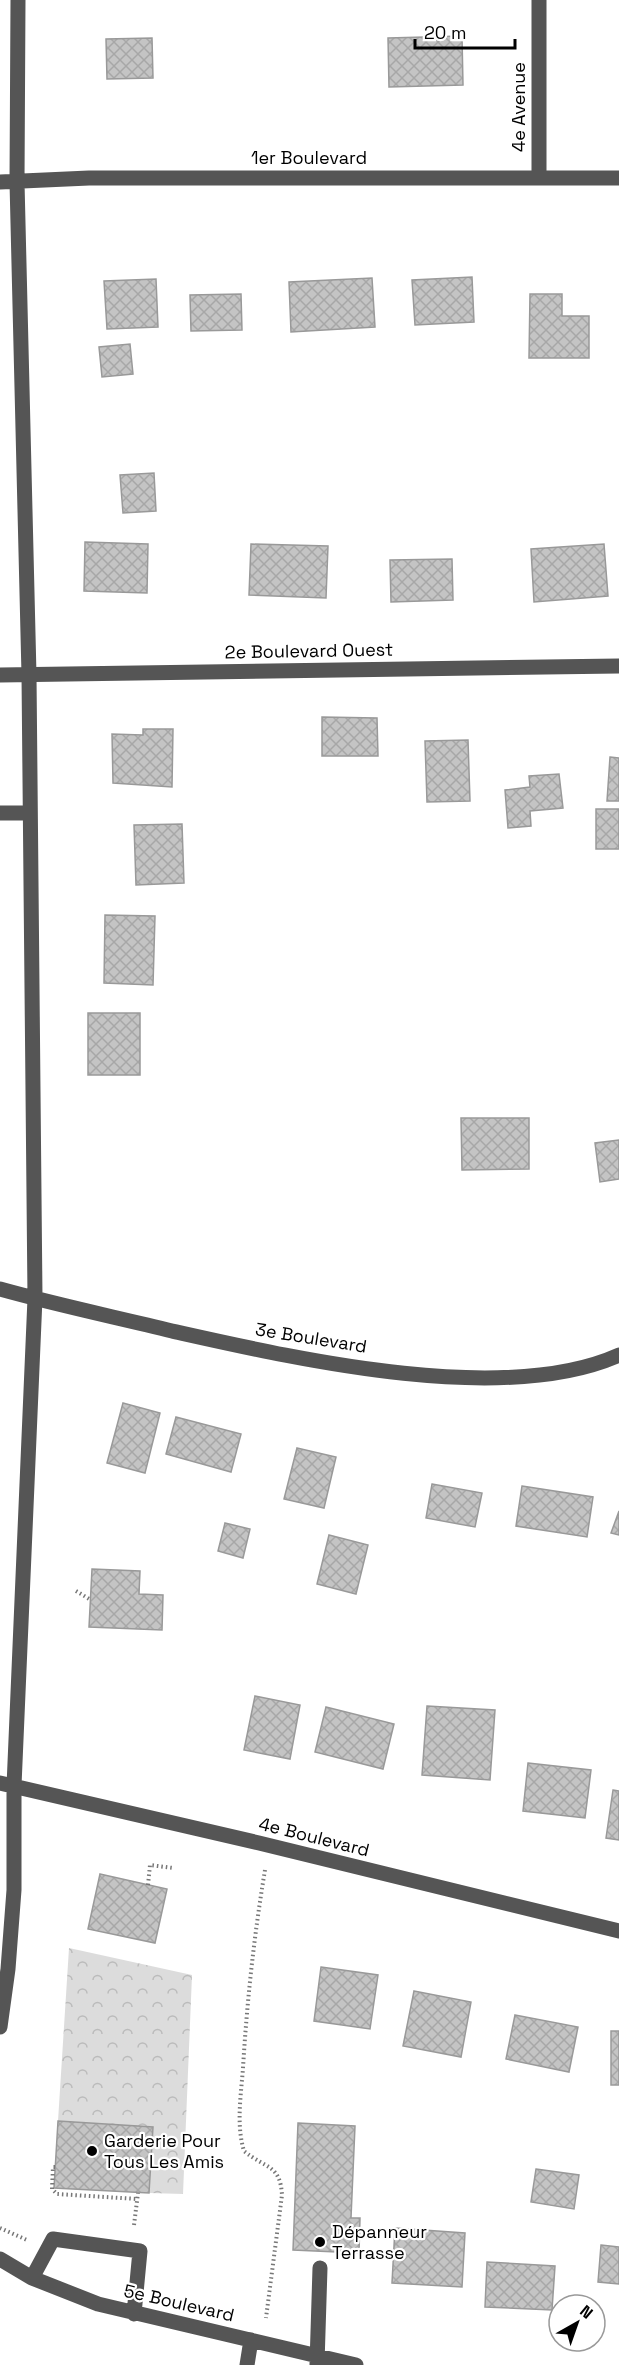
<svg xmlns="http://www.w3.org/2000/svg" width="619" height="2365" font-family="'Space Grotesk',sans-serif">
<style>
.forest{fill:url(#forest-crowns)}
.building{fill:url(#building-cross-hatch);stroke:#999;stroke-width:1.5}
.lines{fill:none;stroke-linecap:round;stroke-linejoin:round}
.path{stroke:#777;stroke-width:4;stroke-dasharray:1.5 3;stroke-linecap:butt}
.minor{stroke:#555;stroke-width:15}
.poi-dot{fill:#000;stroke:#fff;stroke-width:2}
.labels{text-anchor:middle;stroke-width:4.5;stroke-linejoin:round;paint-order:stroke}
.street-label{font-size:18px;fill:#000;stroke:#fff}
.poi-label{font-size:18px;fill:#000;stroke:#fff;text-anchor:start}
</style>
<defs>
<pattern id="forest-crowns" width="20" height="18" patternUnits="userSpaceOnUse" patternTransform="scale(1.5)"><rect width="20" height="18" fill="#dcdcdc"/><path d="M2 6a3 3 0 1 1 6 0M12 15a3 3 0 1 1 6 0" fill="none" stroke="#bbb"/></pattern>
<pattern id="building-cross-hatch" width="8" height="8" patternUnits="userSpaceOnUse" patternTransform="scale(1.5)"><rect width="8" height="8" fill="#c4c4c4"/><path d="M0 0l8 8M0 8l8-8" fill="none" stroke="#a7a7a7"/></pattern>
</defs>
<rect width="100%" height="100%" fill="#fff"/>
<!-- forest -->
<path class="forest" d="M 69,1948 L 192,1975 L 183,2194 L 149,2193 L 153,2127 L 58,2121 Z"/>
<!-- building -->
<path class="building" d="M 462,36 L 463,85 L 389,87 L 388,38 Z
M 152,38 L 153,78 L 107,79 L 106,39 Z
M 472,277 L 474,322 L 415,325 L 412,280 Z
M 372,278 L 375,327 L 291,332 L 289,282 Z
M 156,279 L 158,327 L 107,329 L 104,281 Z
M 241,294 L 242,330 L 191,331 L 190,295 Z
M 530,294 L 562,294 L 562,316 L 589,316 L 589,358 L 529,358 Z
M 130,344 L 133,374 L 102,377 L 99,347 Z
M 154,473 L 156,511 L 123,513 L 120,475 Z
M 85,542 L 148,544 L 147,593 L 84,591 Z
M 251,544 L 328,546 L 326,598 L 249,595 Z
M 604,544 L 608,596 L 534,602 L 531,549 Z
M 452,559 L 453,600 L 391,602 L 390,560 Z
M 322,717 L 377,718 L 378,756 L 322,756 Z
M 143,729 L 173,729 L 172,787 L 113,783 L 112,734 L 143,735 Z
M 468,740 L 470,801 L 427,802 L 425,741 Z
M 610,757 L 619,758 L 619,801 L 607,801 Z
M 559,774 L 563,808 L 530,811 L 531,826 L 508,828 L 505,790 L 530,787 L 529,776 Z
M 596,809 L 619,809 L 619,849 L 596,849 Z
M 182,824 L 184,883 L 136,885 L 134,825 Z
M 105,915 L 155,916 L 153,985 L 104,983 Z
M 88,1013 L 140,1013 L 140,1075 L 88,1075 Z
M 461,1118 L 529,1118 L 529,1169 L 462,1170 Z
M 619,1140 L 619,1179 L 600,1182 L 595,1143 Z
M 123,1403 L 160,1413 L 145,1473 L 107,1463 Z
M 176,1417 L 241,1434 L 231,1472 L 166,1454 Z
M 297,1448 L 336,1457 L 324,1508 L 284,1499 Z
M 432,1484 L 482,1493 L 475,1527 L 426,1518 Z
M 522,1486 L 593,1497 L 587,1537 L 516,1526 Z
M 619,1511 L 619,1535 L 611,1533 Z
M 225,1523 L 250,1529 L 243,1558 L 218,1551 Z
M 329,1535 L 368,1545 L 356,1594 L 317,1584 Z
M 92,1569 L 140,1571 L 139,1594 L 163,1595 L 162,1630 L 89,1627 Z
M 255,1696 L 300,1705 L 290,1759 L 244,1750 Z
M 427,1706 L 495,1710 L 490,1780 L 422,1775 Z
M 326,1707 L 394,1724 L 383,1769 L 315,1752 Z
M 528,1763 L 591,1770 L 585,1818 L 523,1811 Z
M 613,1790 L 619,1791 L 619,1840 L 606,1838 Z
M 100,1874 L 167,1889 L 155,1943 L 88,1929 Z
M 321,1967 L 378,1975 L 370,2029 L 314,2021 Z
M 414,1991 L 471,2002 L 461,2057 L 403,2046 Z
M 515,2015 L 578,2027 L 569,2072 L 506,2059 Z
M 611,2031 L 619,2031 L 619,2085 L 611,2085 Z
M 58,2121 L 153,2127 L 149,2193 L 54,2188 Z
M 298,2123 L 355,2126 L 351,2218 L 360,2218 L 359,2253 L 293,2250 Z
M 536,2169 L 579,2175 L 574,2209 L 531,2202 Z
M 395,2228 L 465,2233 L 462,2287 L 392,2283 Z
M 601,2245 L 619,2247 L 619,2284 L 598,2282 Z
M 487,2262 L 555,2266 L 552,2310 L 485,2307 Z"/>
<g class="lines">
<!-- path -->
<path class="path" d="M 76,1591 L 91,1600
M 265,1870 C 254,1936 247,2001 243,2068 C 241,2095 236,2125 244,2151 C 266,2169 280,2164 282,2195 L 266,2318
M 148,1885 L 150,1865 L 173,1868
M 55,2167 L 53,2167 L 52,2189 L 57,2194 L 137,2199
M 134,2225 L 138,2193
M 0,2228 L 27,2240"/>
<!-- minor -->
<path class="minor" d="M 539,0 L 539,177
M 0,182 L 89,178 L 619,178
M 0,675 L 619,666
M 0,813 L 30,813
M 0,1289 C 57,1305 115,1317 172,1331 C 293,1358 503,1407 619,1355
M 0,1783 L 259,1843 L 619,1931
M 0,2027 L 8,1969 L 14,1890 L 14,1786 L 35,1298 L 29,675 L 17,182 L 18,0
M 0,2259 L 32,2278 L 98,2304 L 356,2365
M 32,2278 L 53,2239 L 140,2251 L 134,2314
M 317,2364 L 320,2268
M 247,2365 L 251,2340"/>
</g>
<!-- markers -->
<g class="poi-dot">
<circle cx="92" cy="2151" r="6"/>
<circle cx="320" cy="2242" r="6"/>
</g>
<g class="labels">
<!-- street labels -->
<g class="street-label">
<text transform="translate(519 107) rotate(-90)" y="6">4e Avenue</text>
<text x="309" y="164">1er Boulevard</text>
<text transform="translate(309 651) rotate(-1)" y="6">2e Boulevard Ouest</text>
<text transform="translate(311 1338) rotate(9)" y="6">3e Boulevard</text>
<text transform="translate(314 1837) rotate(14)" y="6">4e Boulevard</text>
<text transform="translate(179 2303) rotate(13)" y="6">5e Boulevard</text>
</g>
<!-- poi labels -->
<g class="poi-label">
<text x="104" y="2147">Garderie Pour<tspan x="104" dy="21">Tous Les Amis</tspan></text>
<text x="332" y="2238">Dépanneur<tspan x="332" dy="21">Terrasse</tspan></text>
</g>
</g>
<!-- north arrow -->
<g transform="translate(577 2323) rotate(40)"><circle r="28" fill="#ffffff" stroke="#999999" stroke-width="1.5"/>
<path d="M0-4.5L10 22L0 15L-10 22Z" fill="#000000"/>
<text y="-9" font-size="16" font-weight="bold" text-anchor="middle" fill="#000000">N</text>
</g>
<!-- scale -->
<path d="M415 39v9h100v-9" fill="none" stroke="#000000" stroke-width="3"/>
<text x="424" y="39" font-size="18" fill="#000000" stroke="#ffffff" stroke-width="4.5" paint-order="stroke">20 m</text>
</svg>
